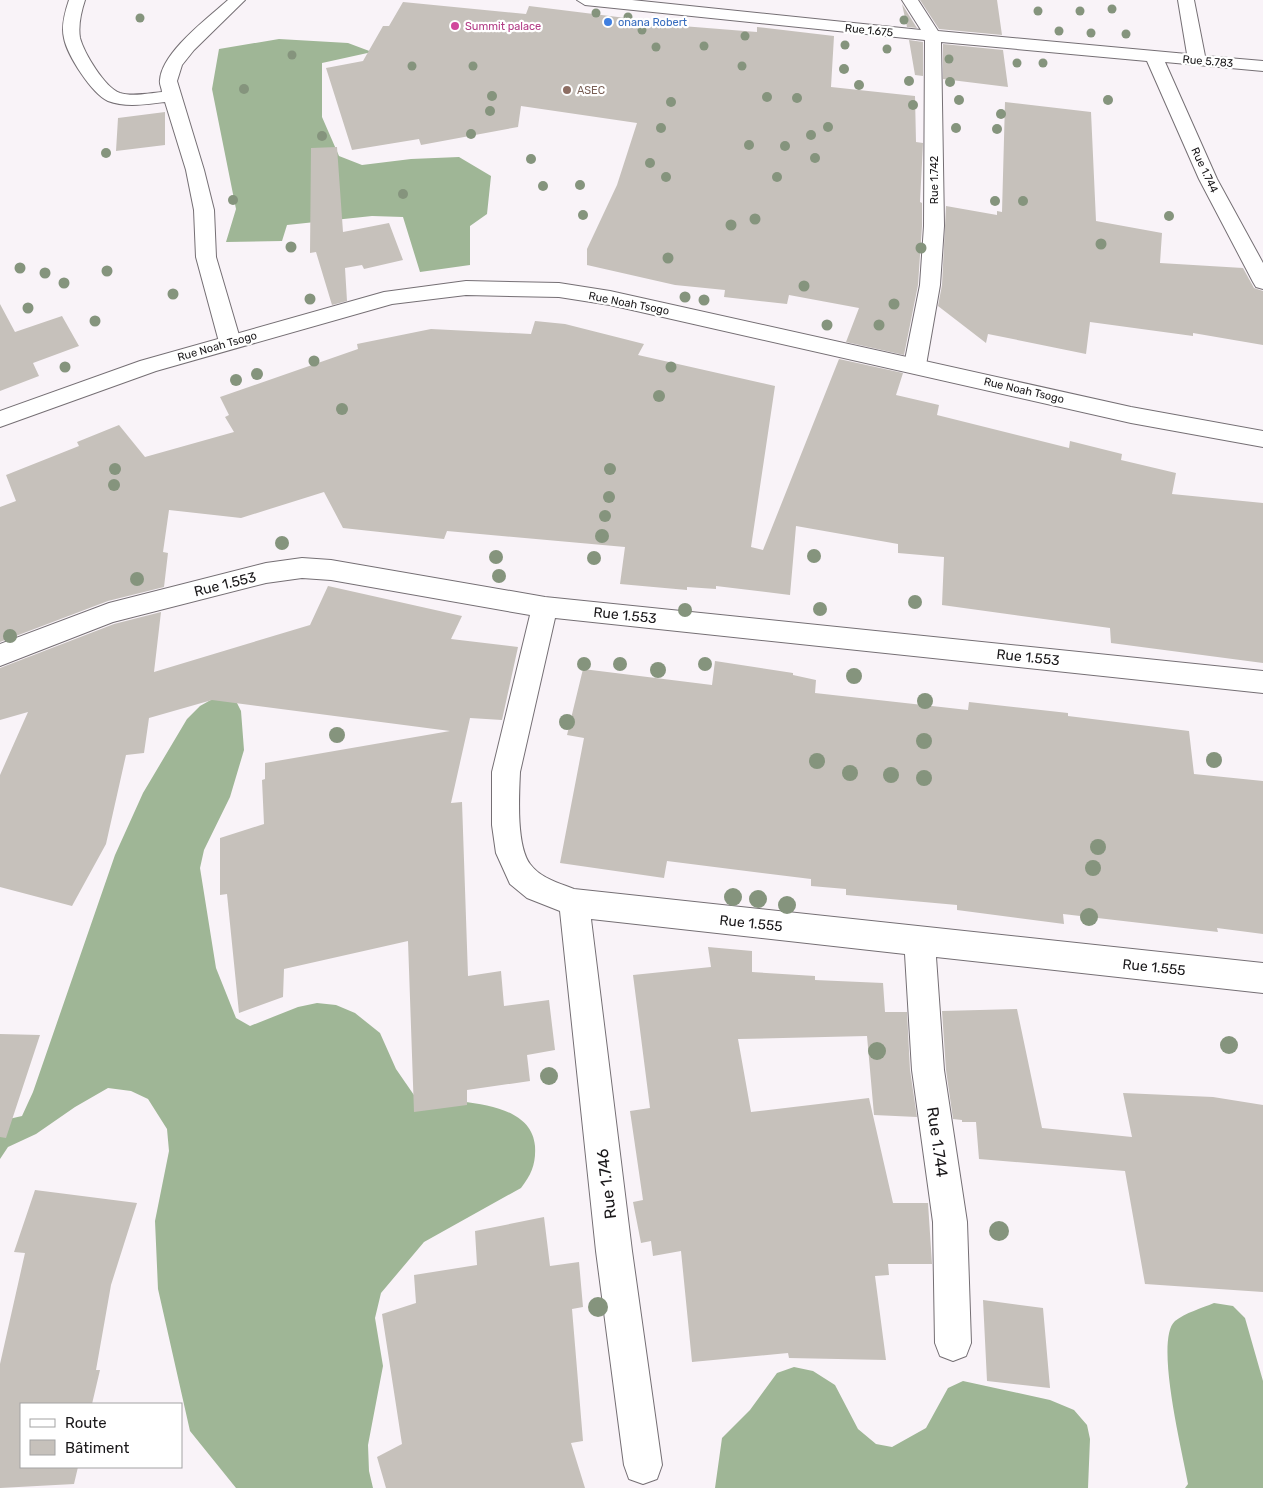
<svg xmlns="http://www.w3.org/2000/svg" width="1263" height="1488" font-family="Rubik,sans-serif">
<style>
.forest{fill:#9fb696}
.building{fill:#c6c1bb}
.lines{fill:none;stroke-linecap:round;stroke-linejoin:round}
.minor-casing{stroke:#756f74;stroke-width:2}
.major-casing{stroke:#756f74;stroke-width:2}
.minor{fill:#fff;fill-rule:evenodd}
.major{fill:#fff;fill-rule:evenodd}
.tree{fill:#85947d}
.shop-dot{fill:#3f7fe0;stroke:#fff;stroke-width:2}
.hotel-dot{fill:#d1479c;stroke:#fff;stroke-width:2}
.education-dot{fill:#8d6e63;stroke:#fff;stroke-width:2}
.labels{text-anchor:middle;stroke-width:4.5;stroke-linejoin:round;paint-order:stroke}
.far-shop-label{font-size:11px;fill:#366cbe;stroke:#fff;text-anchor:start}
.far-hotel-label{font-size:11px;fill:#b23c85;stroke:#fff;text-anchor:start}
.far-street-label{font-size:11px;fill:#1a181a;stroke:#fff}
.far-education-label{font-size:11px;fill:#785e54;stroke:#fff;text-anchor:start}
.street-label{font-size:14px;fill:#1a181a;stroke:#fff}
.near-street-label{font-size:16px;fill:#1a181a;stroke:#fff}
</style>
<rect width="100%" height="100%" fill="#f9f3f8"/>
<!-- forest -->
<path class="forest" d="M 279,39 L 348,43 L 372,52 L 322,63 L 322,117 L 339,156 L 362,165 L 411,159 L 459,157 L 491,176 L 487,214 L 470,226 L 470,265 L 420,272 L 403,217 L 372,216 L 287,225 L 282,241 L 226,242 L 236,209 L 212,89 L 219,49 Z
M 216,697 L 236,701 L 241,711 L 244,750 L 230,797 L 204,850 L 200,868 L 216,968 L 236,1018 L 250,1026 L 298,1007 L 317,1003 L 336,1005 L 355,1013 L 380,1033 L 396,1069 L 416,1098 C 451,1102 531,1098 535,1146 C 536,1163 532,1174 521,1188 L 424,1242 L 381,1293 L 375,1318 L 383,1366 L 368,1445 L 369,1471 L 373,1488 L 236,1488 L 190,1431 L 158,1289 L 155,1221 L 169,1151 L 167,1129 L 148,1099 L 131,1091 L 108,1088 L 75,1107 L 36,1134 L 8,1147 L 0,1159 L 0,1121 L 22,1116 L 33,1092 L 115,855 L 143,793 L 187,719 L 200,706 Z
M 1214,1303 L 1233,1306 L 1245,1318 L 1263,1381 L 1263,1488 L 1185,1488 L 1188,1484 C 1183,1454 1154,1340 1175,1321 C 1185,1313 1202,1308 1214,1303 Z
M 794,1367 L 813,1371 L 835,1385 L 858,1429 L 876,1444 L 892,1447 L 926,1428 L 948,1388 L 963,1381 L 1050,1400 L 1074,1410 L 1087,1425 L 1090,1439 L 1088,1488 L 715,1488 L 722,1438 L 750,1410 L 777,1373 Z"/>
<!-- building -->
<path class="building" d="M 920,0 L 997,0 L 1002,35 L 939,29 Z
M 403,2 L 526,14 L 529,6 L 634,19 L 632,22 L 757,32 L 757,27 L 834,36 L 831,87 L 915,96 L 916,142 L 923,143 L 920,202 L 922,203 L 922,226 L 918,285 L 904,355 L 846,342 L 859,308 L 789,295 L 787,304 L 724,297 L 725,290 L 675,285 L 587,265 L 587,249 L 617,185 L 637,123 L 521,106 L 518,127 L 421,145 L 419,139 L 352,150 L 326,68 L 363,61 L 383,26 L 389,26 Z
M 902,4 L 917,28 L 907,27 Z
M 909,40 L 923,42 L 923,76 L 915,75 Z
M 943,44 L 1003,50 L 1008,87 L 943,79 Z
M 1005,102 L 1091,112 L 1096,221 L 1162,233 L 1160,263 L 1243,268 L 1254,288 L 1263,291 L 1263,345 L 1193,333 L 1193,336 L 1090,322 L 1086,354 L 988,334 L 986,343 L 938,306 L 942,285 L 946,206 L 997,215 L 997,211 L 1002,212 Z
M 165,112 L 165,145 L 116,151 L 118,118 Z
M 337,147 L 343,232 L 389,223 L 403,260 L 364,269 L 362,265 L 345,268 L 347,301 L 332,305 L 316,252 L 310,253 L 311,148 Z
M 0,304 L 15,332 L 62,316 L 79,346 L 33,363 L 39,376 L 0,391 Z
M 535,321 L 565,324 L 644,344 L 638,355 L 775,386 L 751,547 L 763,550 L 839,359 L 903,373 L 896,395 L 939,405 L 937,415 L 1069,448 L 1070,441 L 1122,454 L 1121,460 L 1176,473 L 1172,494 L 1263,503 L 1263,663 L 1111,643 L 1110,628 L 942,605 L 944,557 L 898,553 L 898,544 L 796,526 L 790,595 L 716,586 L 716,589 L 687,587 L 687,590 L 620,584 L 625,547 L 447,531 L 444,539 L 343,528 L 324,492 L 241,518 L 169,510 L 163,552 L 168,553 L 164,587 L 108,601 L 0,642 L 0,507 L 16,501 L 6,475 L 79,446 L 77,442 L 119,425 L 145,457 L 234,432 L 225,417 L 229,415 L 220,397 L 358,349 L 357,344 L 431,329 L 531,334 Z
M 328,586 L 462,616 L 451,639 L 518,647 L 502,720 L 470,718 L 451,803 L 462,802 L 468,976 L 501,971 L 504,1006 L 549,1000 L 555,1050 L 527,1055 L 530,1081 L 467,1090 L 467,1105 L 414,1112 L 408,941 L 284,969 L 283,997 L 239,1013 L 227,894 L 220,895 L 220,838 L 264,824 L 262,780 L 265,779 L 265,763 L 450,731 L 212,700 L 149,718 L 144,753 L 126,755 L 106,844 L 72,906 L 0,887 L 0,775 L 28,712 L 0,720 L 0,668 L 114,624 L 161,612 L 154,672 L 310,625 Z
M 715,661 L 793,673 L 793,675 L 816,680 L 815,693 L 968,710 L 969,702 L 1068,713 L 1068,716 L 1189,731 L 1194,774 L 1263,781 L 1263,934 L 1217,928 L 1218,932 L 1063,914 L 1064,924 L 957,910 L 957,905 L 846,895 L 846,889 L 811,886 L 811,879 L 667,861 L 664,878 L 560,863 L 584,738 L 567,735 L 583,669 L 712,685 Z
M 708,947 L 752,951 L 752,972 L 815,976 L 815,980 L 883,983 L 885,1012 L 907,1012 L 910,1070 L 917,1117 L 874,1115 L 867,1036 L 738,1039 L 751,1112 L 869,1098 L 893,1203 L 928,1203 L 932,1264 L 888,1264 L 889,1275 L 875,1276 L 886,1360 L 789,1358 L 788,1353 L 692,1362 L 681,1251 L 653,1256 L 651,1241 L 641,1243 L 633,1202 L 643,1200 L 630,1111 L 650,1108 L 633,975 L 711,967 Z
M 1017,1009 L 1042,1128 L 1132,1137 L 1123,1093 L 1213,1097 L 1263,1105 L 1263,1292 L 1145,1284 L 1125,1171 L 979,1159 L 976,1122 L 962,1122 L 962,1120 L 953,1119 L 946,1070 L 942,1011 Z
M 0,1034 L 40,1035 L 6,1138 L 0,1137 Z
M 35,1190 L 137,1203 L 111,1285 L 96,1370 L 100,1370 L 92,1404 L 21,1404 L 21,1467 L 78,1467 L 74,1484 L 0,1488 L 0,1364 L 25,1253 L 14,1252 Z
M 544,1217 L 550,1266 L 579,1262 L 583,1307 L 572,1309 L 583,1441 L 571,1443 L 585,1488 L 386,1488 L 377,1457 L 402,1444 L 382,1314 L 416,1303 L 414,1275 L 477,1265 L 475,1231 Z
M 983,1300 L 1043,1308 L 1050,1388 L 987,1381 Z"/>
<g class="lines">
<defs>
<path id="minor" d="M 69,0 L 85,0 C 81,12 78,26 80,38 C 84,53 105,88 120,93 C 133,97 150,93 162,92 C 162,88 159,84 160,80 C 162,52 208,18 228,0 L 245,0 L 194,50 L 182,65 L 177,81 L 204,170 L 214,210 L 216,257 L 241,342 L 238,347 L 230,349 L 222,347 L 219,342 L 196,257 L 194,210 L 186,170 L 165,102 C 147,104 126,108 108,101 C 92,94 67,55 64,38 C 61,26 65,12 69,0 Z
M 577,0 L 632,0 L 921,30 L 902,0 L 918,0 L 938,31 L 1187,54 L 1178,0 L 1194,0 L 1205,56 L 1263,61 L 1263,71 L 1165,62 L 1217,179 L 1263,263 L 1263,289 L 1256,287 L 1253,282 L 1199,179 L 1147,61 L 941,42 L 944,226 L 940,285 L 926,365 L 923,370 L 915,372 L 907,370 L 904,365 L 920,285 L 924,226 L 925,40 L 585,5 Z
M 302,558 L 331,560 L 545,597 L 1263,671 L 1263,693 L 555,618 L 520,772 C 519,795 516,845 530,864 C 540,878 559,883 574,889 L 1263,963 L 1263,993 L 936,957 L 944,1070 L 967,1222 L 971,1343 L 966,1356 L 953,1361 L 940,1356 L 935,1343 L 933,1222 L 912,1070 L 905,954 L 591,919 L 632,1251 L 662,1465 L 657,1479 L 643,1484 L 629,1479 L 624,1465 L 596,1251 L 560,911 L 527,898 L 510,884 L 496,853 L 492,825 L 492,772 L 530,615 L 331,580 L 302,578 L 266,583 L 113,622 L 0,666 L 0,644 L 109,603 L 266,563 Z"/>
<path id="major" d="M 466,281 L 559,283 L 610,291 L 1131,407 L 1263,431 L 1263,447 L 1131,423 L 610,305 L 559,297 L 466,295 L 392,304 L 156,371 L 0,427 L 0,411 L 140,361 L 384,292 Z"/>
</defs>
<!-- minor casing -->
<use href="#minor" class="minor-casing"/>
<!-- major casing -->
<use href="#major" class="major-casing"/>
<!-- minor -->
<use href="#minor" class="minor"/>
<!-- major -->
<use href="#major" class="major"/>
</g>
<!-- trees -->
<g class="tree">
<circle cx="1112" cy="9" r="4.5"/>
<circle cx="1038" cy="11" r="4.5"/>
<circle cx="1080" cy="11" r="4.5"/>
<circle cx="596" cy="13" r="4.5"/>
<circle cx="628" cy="17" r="4.5"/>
<circle cx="140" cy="18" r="4.5"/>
<circle cx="904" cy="20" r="4.5"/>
<circle cx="642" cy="30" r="4.5"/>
<circle cx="1059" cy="31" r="4.5"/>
<circle cx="1091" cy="33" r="4.5"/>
<circle cx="1126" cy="34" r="4.5"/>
<circle cx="745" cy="36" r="4.5"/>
<circle cx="845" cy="45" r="4.5"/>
<circle cx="704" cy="46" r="4.5"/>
<circle cx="656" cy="47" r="4.5"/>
<circle cx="887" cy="49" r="4.5"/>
<circle cx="292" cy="55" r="4.5"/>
<circle cx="949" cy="59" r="4.5"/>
<circle cx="1017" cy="63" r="4.5"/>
<circle cx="1043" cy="63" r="4.5"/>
<circle cx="412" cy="66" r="4.5"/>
<circle cx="473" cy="66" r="4.5"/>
<circle cx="742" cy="66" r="4.5"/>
<circle cx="844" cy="69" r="5"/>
<circle cx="909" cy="81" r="5"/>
<circle cx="950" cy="82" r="5"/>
<circle cx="859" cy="85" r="5"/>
<circle cx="244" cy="89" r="5"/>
<circle cx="492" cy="96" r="5"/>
<circle cx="767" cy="97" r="5"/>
<circle cx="797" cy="98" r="5"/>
<circle cx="959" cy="100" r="5"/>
<circle cx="1108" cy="100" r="5"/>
<circle cx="671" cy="102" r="5"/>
<circle cx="913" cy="105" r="5"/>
<circle cx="490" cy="111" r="5"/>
<circle cx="1001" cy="114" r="5"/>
<circle cx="828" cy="127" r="5"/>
<circle cx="661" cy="128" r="5"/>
<circle cx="956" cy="128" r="5"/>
<circle cx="997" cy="129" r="5"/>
<circle cx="471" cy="134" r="5"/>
<circle cx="811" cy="135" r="5"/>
<circle cx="322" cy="136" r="5"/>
<circle cx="749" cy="145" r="5"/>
<circle cx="785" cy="146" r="5"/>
<circle cx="106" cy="153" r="5"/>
<circle cx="815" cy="158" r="5"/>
<circle cx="531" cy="159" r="5"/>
<circle cx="650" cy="163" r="5"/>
<circle cx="666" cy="177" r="5"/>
<circle cx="777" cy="177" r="5"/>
<circle cx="580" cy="185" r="5"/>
<circle cx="543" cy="186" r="5"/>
<circle cx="403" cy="194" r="5"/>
<circle cx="233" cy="200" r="5"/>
<circle cx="995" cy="201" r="5"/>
<circle cx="1023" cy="201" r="5"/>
<circle cx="583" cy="215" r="5"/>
<circle cx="1169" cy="216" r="5"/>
<circle cx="755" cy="219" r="5.5"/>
<circle cx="731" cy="225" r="5.5"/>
<circle cx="1101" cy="244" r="5.5"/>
<circle cx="291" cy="247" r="5.5"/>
<circle cx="921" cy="248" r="5.5"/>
<circle cx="668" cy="258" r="5.5"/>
<circle cx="20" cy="268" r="5.5"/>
<circle cx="107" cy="271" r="5.5"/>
<circle cx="45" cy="273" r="5.5"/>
<circle cx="64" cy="283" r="5.5"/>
<circle cx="804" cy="286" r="5.5"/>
<circle cx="173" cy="294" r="5.5"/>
<circle cx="685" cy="297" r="5.5"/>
<circle cx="310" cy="299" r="5.5"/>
<circle cx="704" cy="300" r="5.5"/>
<circle cx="894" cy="304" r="5.5"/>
<circle cx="28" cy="308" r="5.5"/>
<circle cx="95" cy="321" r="5.5"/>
<circle cx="827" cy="325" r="5.5"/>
<circle cx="879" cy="325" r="5.5"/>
<circle cx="314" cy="361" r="5.5"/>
<circle cx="65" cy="367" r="5.5"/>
<circle cx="671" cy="367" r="5.5"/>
<circle cx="257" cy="374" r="6"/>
<circle cx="236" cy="380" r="6"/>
<circle cx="659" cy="396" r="6"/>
<circle cx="342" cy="409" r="6"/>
<circle cx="115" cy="469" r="6"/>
<circle cx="610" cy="469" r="6"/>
<circle cx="114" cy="485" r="6"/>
<circle cx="609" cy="497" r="6"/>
<circle cx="605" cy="516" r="6"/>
<circle cx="602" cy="536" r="7"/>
<circle cx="282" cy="543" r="7"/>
<circle cx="814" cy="556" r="7"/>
<circle cx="496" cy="557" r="7"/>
<circle cx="594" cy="558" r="7"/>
<circle cx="499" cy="576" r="7"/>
<circle cx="137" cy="579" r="7"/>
<circle cx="915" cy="602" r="7"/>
<circle cx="820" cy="609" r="7"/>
<circle cx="685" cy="610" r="7"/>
<circle cx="10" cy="636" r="7"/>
<circle cx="584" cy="664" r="7"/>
<circle cx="620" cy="664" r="7"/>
<circle cx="705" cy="664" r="7"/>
<circle cx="658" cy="670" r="8"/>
<circle cx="854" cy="676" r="8"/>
<circle cx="925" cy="701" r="8"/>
<circle cx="567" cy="722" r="8"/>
<circle cx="337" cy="735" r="8"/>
<circle cx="924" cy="741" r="8"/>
<circle cx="1214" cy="760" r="8"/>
<circle cx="817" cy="761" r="8"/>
<circle cx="850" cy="773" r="8"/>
<circle cx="891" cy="775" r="8"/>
<circle cx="924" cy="778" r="8"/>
<circle cx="1098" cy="847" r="8"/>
<circle cx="1093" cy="868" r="8"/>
<circle cx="733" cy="897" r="9"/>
<circle cx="758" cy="899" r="9"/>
<circle cx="787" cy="905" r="9"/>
<circle cx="1089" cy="917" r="9"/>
<circle cx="1229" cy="1045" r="9"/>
<circle cx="877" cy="1051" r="9"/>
<circle cx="549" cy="1076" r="9"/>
<circle cx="999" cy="1231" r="10"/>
<circle cx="598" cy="1307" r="10"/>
</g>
<!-- markers -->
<circle class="shop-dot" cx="608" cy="22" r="5"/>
<circle class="hotel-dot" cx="455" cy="26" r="5"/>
<circle class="education-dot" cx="567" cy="90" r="5"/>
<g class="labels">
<!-- far-shop labels -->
<g class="far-shop-label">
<text x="618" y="26">onana Robert</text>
</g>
<!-- far-hotel labels -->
<g class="far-hotel-label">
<text x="465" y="30">Summit palace</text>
</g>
<!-- far-street labels -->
<g class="far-street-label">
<text transform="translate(869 30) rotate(6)" y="4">Rue 1.675</text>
<text transform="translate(1208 61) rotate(5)" y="4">Rue 5.783</text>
<text transform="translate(1205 170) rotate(65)" y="4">Rue 1.744</text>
<text transform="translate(934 180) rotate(-90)" y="4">Rue 1.742</text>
<text transform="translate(629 303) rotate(11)" y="4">Rue Noah Tsogo</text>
<text transform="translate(217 346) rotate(-16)" y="4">Rue Noah Tsogo</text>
<text transform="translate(1024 390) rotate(13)" y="4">Rue Noah Tsogo</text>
</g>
<!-- far-education labels -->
<g class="far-education-label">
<text x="577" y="94">ASEC</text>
</g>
<!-- street labels -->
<g class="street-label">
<text transform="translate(225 584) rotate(-14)" y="5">Rue 1.553</text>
<text transform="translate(625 615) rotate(6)" y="5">Rue 1.553</text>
<text transform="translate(1028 657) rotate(6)" y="5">Rue 1.553</text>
<text transform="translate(751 923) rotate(6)" y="5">Rue 1.555</text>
<text transform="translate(1154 967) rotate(6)" y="5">Rue 1.555</text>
</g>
<!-- near-street labels -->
<g class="near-street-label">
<text transform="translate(938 1142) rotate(82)" y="6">Rue 1.744</text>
<text transform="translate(606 1184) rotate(-97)" y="6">Rue 1.746</text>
</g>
</g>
<!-- legend -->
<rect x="20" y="1403" width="162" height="65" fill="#ffffff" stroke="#a3a3a3"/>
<rect x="30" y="1419" width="25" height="8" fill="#ffffff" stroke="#a3a3a3"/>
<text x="65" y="1428" font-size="15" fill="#1a181a">Route</text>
<rect x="30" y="1440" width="25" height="15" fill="#c6c1bb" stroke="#a3a3a3"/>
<text x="65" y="1453" font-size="15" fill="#1a181a">Bâtiment</text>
</svg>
